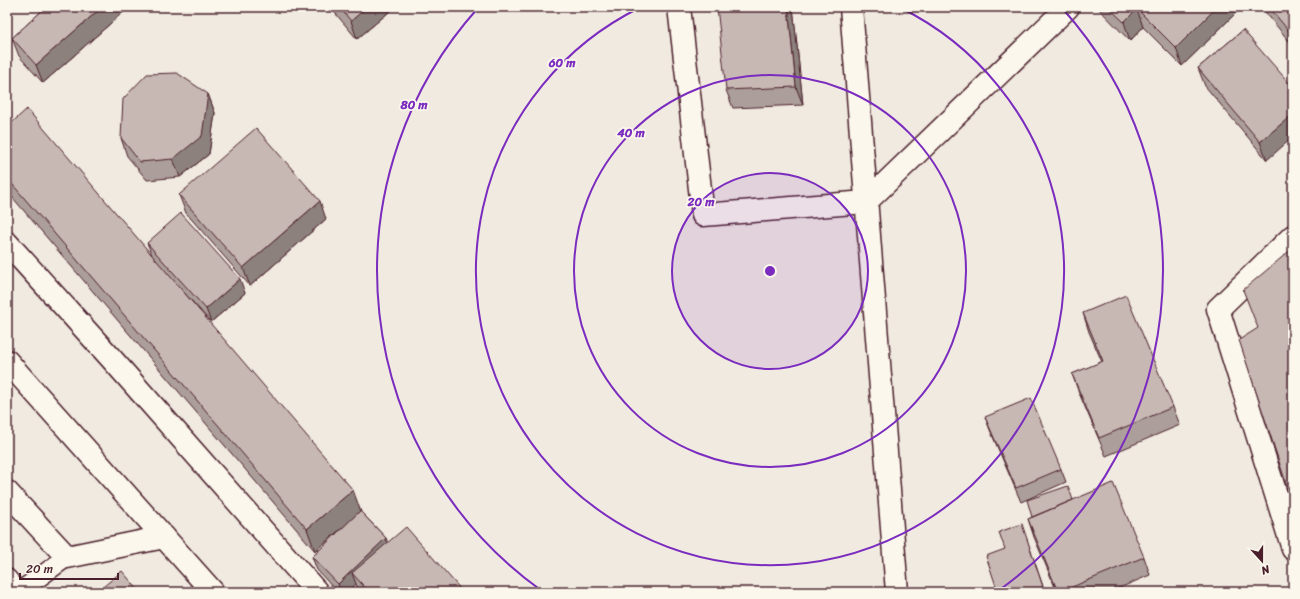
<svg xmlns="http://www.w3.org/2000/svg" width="1300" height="599" font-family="Sriracha,sans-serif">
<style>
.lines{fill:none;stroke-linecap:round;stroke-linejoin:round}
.service-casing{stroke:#4a1f2b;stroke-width:21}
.minor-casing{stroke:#4a1f2b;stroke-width:25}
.secondary-casing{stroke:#4a1f2b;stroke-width:25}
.service{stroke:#fbf7ec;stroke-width:18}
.minor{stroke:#fbf7ec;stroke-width:22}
.secondary{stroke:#fbf7ec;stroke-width:22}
.wall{fill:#ac9e9a;stroke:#4a1f2b}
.shaded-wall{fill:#8c817d;stroke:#4a1f2b}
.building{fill:#c8b8b3;stroke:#4a1f2b}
.ring{fill:none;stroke:#7b2cbf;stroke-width:2}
.centre{fill:#7b2cbf;stroke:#fbf7ec;stroke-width:2}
.ring-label{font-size:12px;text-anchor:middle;font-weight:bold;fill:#7b2cbf;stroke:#fbf7ec;stroke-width:3.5;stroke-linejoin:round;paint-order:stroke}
</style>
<rect width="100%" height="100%" fill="#f0eae0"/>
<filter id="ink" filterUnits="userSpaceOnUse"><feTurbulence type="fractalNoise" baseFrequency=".025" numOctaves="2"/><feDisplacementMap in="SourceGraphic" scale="8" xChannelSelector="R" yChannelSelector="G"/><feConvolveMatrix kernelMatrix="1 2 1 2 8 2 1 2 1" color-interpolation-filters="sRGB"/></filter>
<g filter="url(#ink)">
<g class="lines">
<defs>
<path id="service" d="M 7,578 L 19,592
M 19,592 L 67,557"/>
<path id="minor" d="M 679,7 L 703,215 L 866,202 L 1068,7
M 851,7 L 897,592
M 1293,236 L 1218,309 L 1293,549
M 7,492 L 67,557 L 164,537"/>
<path id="secondary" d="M 7,243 L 110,357 L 317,592
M 7,361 L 213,592"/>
</defs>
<!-- service casing -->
<use href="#service" class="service-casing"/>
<!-- minor casing -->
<use href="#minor" class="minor-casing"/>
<!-- secondary casing -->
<use href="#secondary" class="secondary-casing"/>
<!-- service -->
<use href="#service" class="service"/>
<!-- minor -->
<use href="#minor" class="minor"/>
<!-- secondary -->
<use href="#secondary" class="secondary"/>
</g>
<!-- wall -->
<path class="wall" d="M 46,7 L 129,7 L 43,83 L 19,56 L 12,38 Z
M 330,7 L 395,7 L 357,39 Z
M 793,7 L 803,105 L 733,108 L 726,90 Z
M 1097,7 L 1236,7 L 1238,11 L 1182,66 L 1143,27 L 1130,41 Z
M 1264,7 L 1293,7 L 1293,46 L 1266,13 Z
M 1243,30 L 1267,160 L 1205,86 L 1198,68 Z
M 208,94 L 215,113 L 209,154 L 180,177 L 147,180 L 127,156 L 121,138 Z
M 7,127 L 152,255 L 147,243 L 245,293 L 211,322 L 178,286 L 361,512 L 386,538 L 387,543 L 463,592 L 359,592 L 356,584 L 348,592 L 337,592 L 317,570 L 312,557 L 348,522 L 315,551 L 7,191 Z
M 179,195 L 326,219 L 250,286 L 186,213 Z
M 1083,313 L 1173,407 L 1180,425 L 1106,456 L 1079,393 L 1072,374 L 1102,362 L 1089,332 Z
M 985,417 L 1061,469 L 1066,482 L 1021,502 L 990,430 Z
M 1073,500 L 1144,557 L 1150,575 L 1110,592 L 1057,592 L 1034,537 L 1028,519 Z
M 1026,537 L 1045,592 L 998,592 L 1005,549 Z"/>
<!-- shaded-wall -->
<path class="shaded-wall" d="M 102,7 L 129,7 L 43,83 L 36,65 Z
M 367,7 L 395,7 L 357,39 L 351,21 Z
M 788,7 L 793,7 L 803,105 L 796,87 Z
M 1217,7 L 1236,7 L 1238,11 L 1182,66 L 1176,48 Z
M 1137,9 L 1143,27 L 1130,41 L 1124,22 Z
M 208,94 L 215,113 L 209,154 L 180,177 L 173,159 Z
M 1293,114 L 1293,137 L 1267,160 L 1260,142 Z
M 320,201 L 326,219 L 250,286 L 243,268 Z
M 240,279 L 245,293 L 211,322 L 206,309 Z
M 353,490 L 361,512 L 315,551 L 307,529 Z
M 1293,492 L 1293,504 L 1290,495 Z
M 386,538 L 391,551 L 352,573 L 356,584 L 348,592 L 341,592 L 338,584 Z"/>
<!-- building -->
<path class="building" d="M 46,7 L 102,7 L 36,65 L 12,38 Z
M 339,7 L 367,7 L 351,21 Z
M 717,7 L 788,7 L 796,87 L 726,90 Z
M 1108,7 L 1217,7 L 1176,48 L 1137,9 L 1124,22 Z
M 1269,7 L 1293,7 L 1293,36 Z
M 1243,30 L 1290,84 L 1293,82 L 1293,114 L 1260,142 L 1198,68 Z
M 177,73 L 208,94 L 202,136 L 173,159 L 140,162 L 121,138 L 123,99 L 147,74 Z
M 27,109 L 353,490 L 307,529 L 7,178 L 7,127 Z
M 256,128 L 320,201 L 243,268 L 179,195 Z
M 181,213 L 240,279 L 206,309 L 147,243 Z
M 1293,248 L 1293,492 L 1290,495 L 1239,340 L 1258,328 L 1243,290 Z
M 1126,295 L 1173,407 L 1099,438 L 1072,374 L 1103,361 L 1083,313 Z
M 1031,398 L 1061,469 L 1016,488 L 985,417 Z
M 1113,483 L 1144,557 L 1060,592 L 1058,592 L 1028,519 Z
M 1068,486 L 1073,500 L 1032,517 L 1027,500 Z
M 360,511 L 386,538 L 338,584 L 312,557 Z
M 1022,524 L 1043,587 L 1028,592 L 998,592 L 986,556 L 1005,549 L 999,532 Z
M 406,527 L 463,592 L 369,592 L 352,573 Z
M 122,571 L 140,592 L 97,592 Z"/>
</g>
<!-- distance rings -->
<circle cx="770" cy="271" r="98" fill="#7b2cbf" fill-opacity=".12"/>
<g class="ring">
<circle cx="770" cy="271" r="98"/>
<circle cx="770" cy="271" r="196"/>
<path d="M901 8A294 294 0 1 1 639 8"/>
<path d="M542 591A393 393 0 0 1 478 8M1062 8A393 393 0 0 1 998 591"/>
</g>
<circle cx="770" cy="271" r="6" class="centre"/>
<g class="ring-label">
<text x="562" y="67">60 m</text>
<text x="414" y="109">80 m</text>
<text x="631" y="137">40 m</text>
<text x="701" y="206">20 m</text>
</g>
<!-- margin -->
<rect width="1300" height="599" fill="none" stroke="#fbf7ec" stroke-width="24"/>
<rect x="12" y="12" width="1276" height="575" fill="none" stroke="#4a1f2b" stroke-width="1.5" filter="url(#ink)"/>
<!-- north arrow -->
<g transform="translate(1262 561) rotate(159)" stroke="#fbf7ec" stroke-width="3" paint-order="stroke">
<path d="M0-3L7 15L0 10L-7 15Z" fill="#4a1f2b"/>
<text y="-6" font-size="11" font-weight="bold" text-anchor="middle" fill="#4a1f2b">N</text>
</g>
<!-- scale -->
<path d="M20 573v6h98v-6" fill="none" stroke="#4a1f2b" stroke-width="2"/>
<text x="26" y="573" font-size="12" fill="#4a1f2b" stroke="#fbf7ec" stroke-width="3" paint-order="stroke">20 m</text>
</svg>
